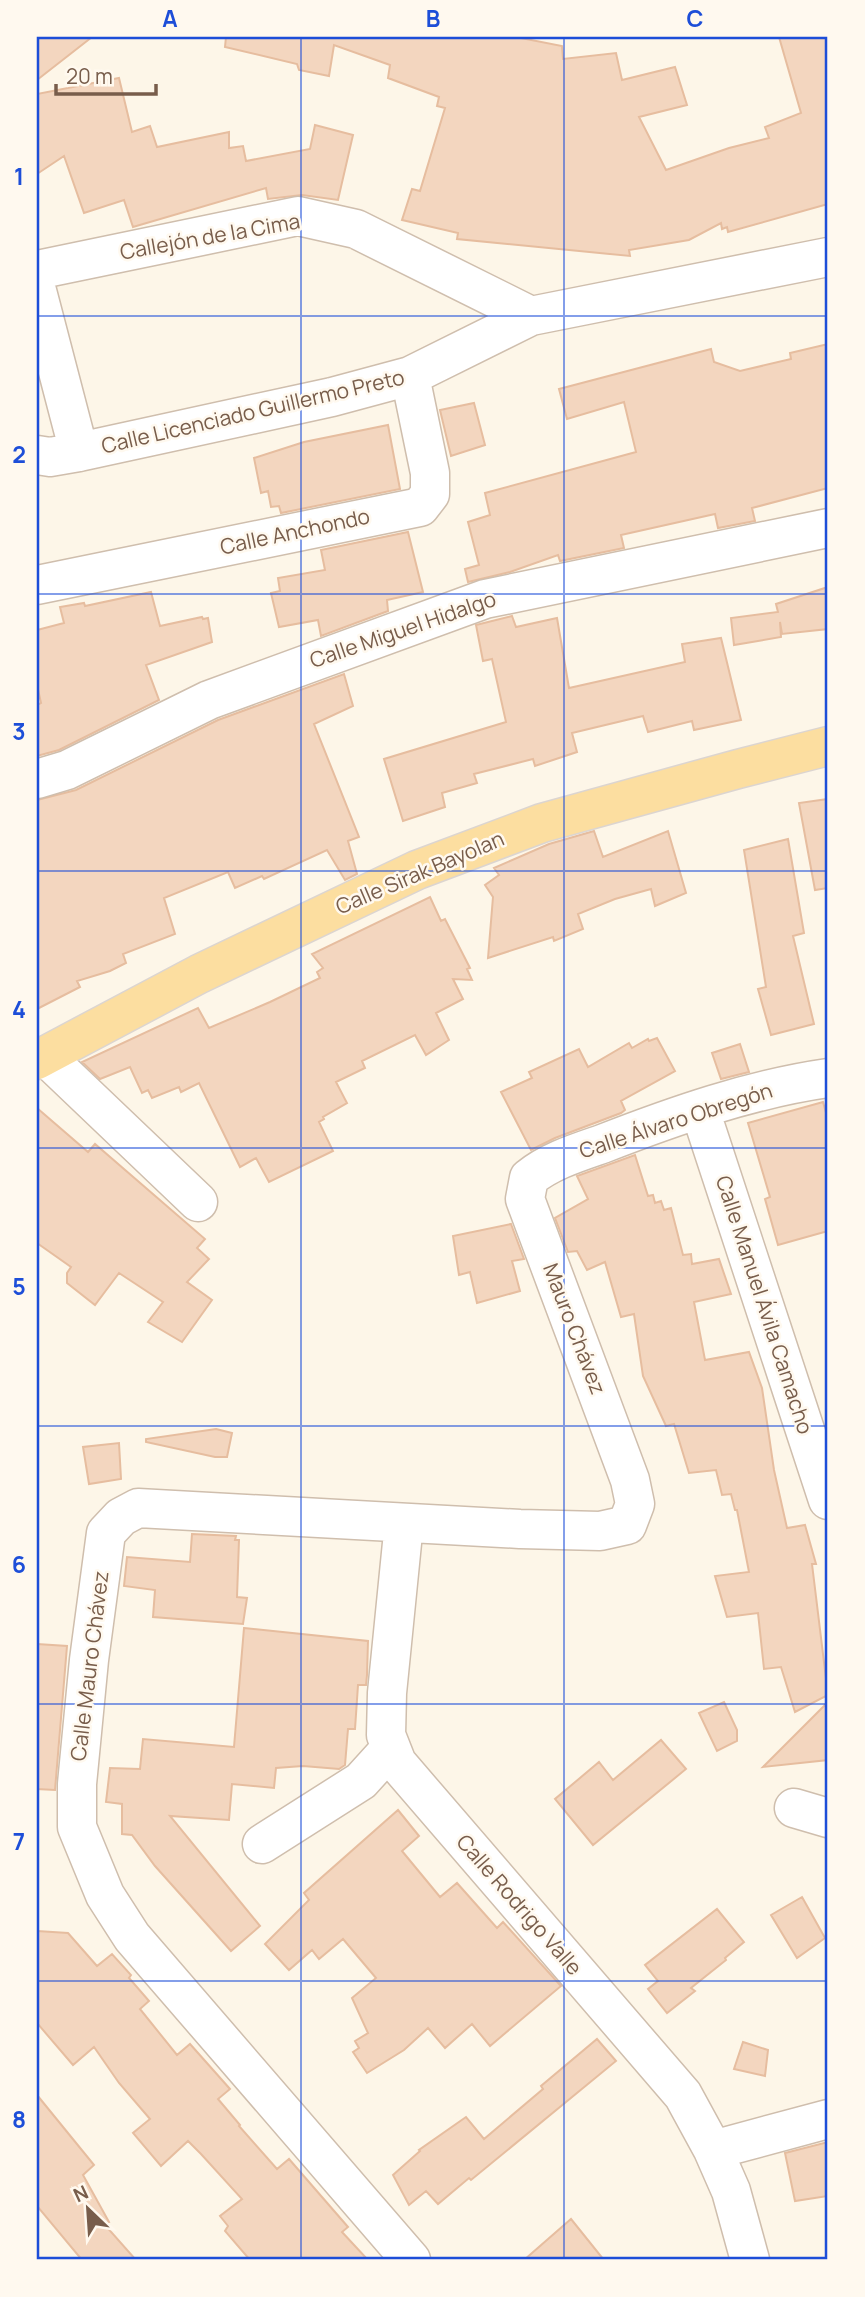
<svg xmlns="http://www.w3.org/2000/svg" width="865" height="2297" font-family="Manrope,sans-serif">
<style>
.building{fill:#f3d6bf;stroke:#e6bd9f;stroke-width:2}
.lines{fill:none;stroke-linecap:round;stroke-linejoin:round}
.minor-casing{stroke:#cfbead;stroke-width:41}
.major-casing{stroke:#dcd5d0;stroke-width:41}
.minor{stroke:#fff;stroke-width:38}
.major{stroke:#fcdea0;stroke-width:38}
.grid{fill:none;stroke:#1d4ed8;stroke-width:2;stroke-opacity:0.55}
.labels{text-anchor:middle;stroke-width:5;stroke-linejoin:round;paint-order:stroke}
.street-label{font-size:21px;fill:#785d4b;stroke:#fff9ef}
.neatline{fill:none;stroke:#1d4ed8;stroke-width:2.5}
.grid-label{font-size:23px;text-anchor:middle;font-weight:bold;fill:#1d4ed8}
</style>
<rect width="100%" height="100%" fill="#fdf6e8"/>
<!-- building -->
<path class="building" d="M 37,37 L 92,37 L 37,80 Z
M 226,37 L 516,37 L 562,46 L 563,59 L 616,53 L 622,80 L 675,67 L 687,105 L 639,117 L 666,170 L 729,148 L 769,138 L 765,127 L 801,113 L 779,37 L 828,37 L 828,204 L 728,232 L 727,227 L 722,229 L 721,223 L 689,240 L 629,250 L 630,256 L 457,239 L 458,233 L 402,220 L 412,189 L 420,191 L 445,108 L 437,106 L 439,97 L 388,78 L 390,65 L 334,45 L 329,76 L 299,70 L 297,64 L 225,47 Z
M 119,78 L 132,132 L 150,126 L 157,147 L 229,132 L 229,148 L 243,146 L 246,161 L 310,149 L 315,125 L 353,135 L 338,200 L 302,195 L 268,199 L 266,188 L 133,227 L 124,200 L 84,213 L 64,156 L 37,174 L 37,94 Z
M 828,344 L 828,488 L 752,508 L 755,521 L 718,528 L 715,514 L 621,535 L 624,548 L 560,561 L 558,555 L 510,572 L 468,582 L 465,569 L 479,565 L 468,522 L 490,515 L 485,493 L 636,452 L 624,402 L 567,419 L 559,389 L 711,349 L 714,362 L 740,371 L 791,359 L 790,353 Z
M 474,403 L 485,445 L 451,456 L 440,410 Z
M 388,425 L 400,489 L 281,513 L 279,506 L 271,507 L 268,491 L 261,493 L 254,458 L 304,442 Z
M 408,532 L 423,592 L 387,600 L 388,611 L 321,636 L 318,620 L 279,627 L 271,593 L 280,591 L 278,578 L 325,570 L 321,550 Z
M 828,587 L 828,629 L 782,634 L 780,622 L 781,637 L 734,645 L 731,618 L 778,612 L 776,604 Z
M 151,592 L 160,626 L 202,617 L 203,619 L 208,618 L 212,642 L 146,665 L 159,700 L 59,750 L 37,756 L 37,705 L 41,703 L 37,685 L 37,630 L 64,623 L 60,607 L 84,603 L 85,606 Z
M 512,616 L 516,627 L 557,618 L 569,688 L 685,662 L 682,644 L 721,638 L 741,720 L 694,730 L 692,721 L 648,732 L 643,716 L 572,733 L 577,752 L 535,766 L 533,759 L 474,774 L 477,783 L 442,793 L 445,807 L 403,821 L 384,759 L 506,722 L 492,659 L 483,661 L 476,625 Z
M 344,674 L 353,706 L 314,724 L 359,837 L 348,841 L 357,874 L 345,880 L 327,850 L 264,879 L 262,876 L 235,888 L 228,872 L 164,898 L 175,934 L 123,954 L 126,963 L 110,971 L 77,981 L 80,987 L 37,1009 L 37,800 L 76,790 L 218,720 Z
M 828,799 L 828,888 L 815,890 L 799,803 Z
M 594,831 L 603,857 L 668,831 L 686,893 L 655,906 L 651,889 L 615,899 L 578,914 L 583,929 L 554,941 L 553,937 L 488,958 L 493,897 L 485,885 L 499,875 L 494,868 L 549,844 Z
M 788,839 L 804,933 L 793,936 L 814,1024 L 771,1035 L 758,989 L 766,987 L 744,850 Z
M 430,897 L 441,921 L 445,919 L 470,968 L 467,969 L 472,980 L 453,979 L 463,999 L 436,1013 L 449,1040 L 426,1055 L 415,1035 L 362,1061 L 365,1068 L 336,1082 L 347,1103 L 323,1117 L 324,1119 L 319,1122 L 333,1151 L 269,1182 L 256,1158 L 240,1167 L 199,1083 L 181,1092 L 179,1087 L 152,1098 L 148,1090 L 142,1093 L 130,1067 L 100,1079 L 82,1062 L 198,1008 L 209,1028 L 270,1002 L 320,978 L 317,972 L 323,968 L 312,954 Z
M 657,1038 L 675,1071 L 621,1101 L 625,1110 L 621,1113 L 555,1138 L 531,1150 L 501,1092 L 532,1078 L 529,1072 L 579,1049 L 588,1067 L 629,1043 L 632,1048 L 648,1039 L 649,1041 Z
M 740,1044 L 749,1072 L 721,1079 L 712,1053 Z
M 823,1102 L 828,1120 L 828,1231 L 778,1245 L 765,1199 L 770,1197 L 748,1123 Z
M 37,1108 L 88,1152 L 95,1144 L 205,1239 L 197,1248 L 209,1259 L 187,1282 L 212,1300 L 182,1342 L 148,1322 L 163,1302 L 119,1273 L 95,1305 L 67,1283 L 67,1273 L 71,1267 L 37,1243 Z
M 635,1155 L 648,1196 L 653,1195 L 655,1203 L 661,1201 L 664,1210 L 671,1208 L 683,1255 L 691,1254 L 692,1264 L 719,1259 L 731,1294 L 694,1302 L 705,1360 L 749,1352 L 762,1388 L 774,1470 L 787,1528 L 805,1525 L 816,1564 L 812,1564 L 828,1695 L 795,1712 L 781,1667 L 764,1669 L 758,1613 L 727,1617 L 715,1576 L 749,1572 L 737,1510 L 735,1510 L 731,1494 L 722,1495 L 716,1470 L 689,1473 L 674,1424 L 666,1426 L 643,1376 L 634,1314 L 621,1317 L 605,1262 L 587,1270 L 577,1251 L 568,1252 L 555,1218 L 588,1199 L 577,1176 Z
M 511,1224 L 524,1259 L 512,1261 L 520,1291 L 477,1303 L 470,1272 L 459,1275 L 453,1236 Z
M 216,1429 L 232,1433 L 227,1457 L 215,1457 L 146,1442 L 146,1439 Z
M 119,1443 L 121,1479 L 89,1484 L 83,1447 Z
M 192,1534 L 236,1536 L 235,1540 L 239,1540 L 237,1597 L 247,1598 L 243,1624 L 153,1617 L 155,1590 L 124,1586 L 127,1557 L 190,1562 Z
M 244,1628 L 368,1641 L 367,1675 L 366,1685 L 358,1685 L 355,1729 L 348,1729 L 345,1765 L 339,1769 L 303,1766 L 276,1768 L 274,1788 L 232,1784 L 229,1820 L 170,1816 L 260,1926 L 231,1951 L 155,1866 L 132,1835 L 122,1834 L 122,1804 L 106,1802 L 110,1768 L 140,1769 L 143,1739 L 234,1747 Z
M 37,1644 L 67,1646 L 55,1790 L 37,1789 Z
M 724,1702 L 737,1730 L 737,1741 L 717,1751 L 699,1713 Z
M 828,1702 L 828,1760 L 763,1767 Z
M 661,1740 L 686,1769 L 593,1845 L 555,1799 L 599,1762 L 613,1780 Z
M 398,1810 L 419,1836 L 402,1851 L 440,1897 L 457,1883 L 497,1928 L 503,1922 L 561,1986 L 490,2046 L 472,2024 L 445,2048 L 428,2028 L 404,2050 L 367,2073 L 353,2052 L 359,2048 L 355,2041 L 368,2033 L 352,1998 L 376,1978 L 343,1939 L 319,1959 L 312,1950 L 289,1970 L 265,1944 L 309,1900 L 304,1893 Z
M 802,1897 L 825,1938 L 797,1958 L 771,1915 Z
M 717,1909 L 744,1942 L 725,1958 L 726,1960 L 691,1988 L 695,1991 L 667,2013 L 648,1989 L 658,1981 L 645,1965 Z
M 37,1931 L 68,1933 L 97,1966 L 112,1954 L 131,1975 L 129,1978 L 149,2001 L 140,2009 L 177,2055 L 190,2044 L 230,2089 L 218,2099 L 240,2125 L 239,2126 L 277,2169 L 289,2159 L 348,2227 L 342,2232 L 368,2260 L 250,2260 L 225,2231 L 228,2226 L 220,2216 L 242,2199 L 201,2154 L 188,2141 L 161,2166 L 133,2133 L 150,2119 L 119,2083 L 94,2047 L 73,2065 L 37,2023 Z
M 597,2039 L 616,2061 L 471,2180 L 469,2178 L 438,2204 L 426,2191 L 409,2205 L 393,2175 L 420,2151 L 419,2150 L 466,2117 L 484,2139 L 543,2089 L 541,2086 Z
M 743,2042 L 768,2050 L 765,2076 L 734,2069 Z
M 37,2095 L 94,2165 L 83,2175 L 109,2222 L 104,2224 L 136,2260 L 82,2260 L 37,2206 Z
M 828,2142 L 828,2196 L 795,2201 L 785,2153 Z
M 571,2219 L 604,2260 L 524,2260 Z"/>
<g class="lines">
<defs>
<path id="minor" d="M 37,270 L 298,216 L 356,229 L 531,316
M 37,291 L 79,452
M 37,455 L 50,457 L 79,452 L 332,397 L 410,376 L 531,316 L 828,257
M 37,585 L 420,507 L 430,494 L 430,473 L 410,376
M 37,779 L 67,770 L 209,700 L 485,599 L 828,528
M 46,1057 L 198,1202
M 700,1110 L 828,1500
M 404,1523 L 387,1693 L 386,1735 L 397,1763 L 683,2095 L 713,2150 L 731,2191 L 750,2260
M 794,1808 L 828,1818
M 262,1844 L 361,1781 L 390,1749
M 713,2150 L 828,2119
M 411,2260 L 132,1937 L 105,1895 L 77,1827 L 77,1784 L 89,1660 L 106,1533 L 121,1517 L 138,1508 L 520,1529 L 600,1531 L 627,1525 L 635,1504 L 630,1480 L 525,1199 L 529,1178 C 550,1161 576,1153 602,1144 C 674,1116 751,1089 828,1078"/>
<path id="major" d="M 37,1060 L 199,974 L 417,870 L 542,823 L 738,769 L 828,746"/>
</defs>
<!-- minor casing -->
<use href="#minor" class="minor-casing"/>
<!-- major casing -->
<use href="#major" class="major-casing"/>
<!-- minor -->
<use href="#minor" class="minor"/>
<!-- major -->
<use href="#major" class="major"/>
</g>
<!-- grid -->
<path class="grid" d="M 301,37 L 301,2260M 564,37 L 564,2260M 37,316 L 828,316M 37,594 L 828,594M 37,871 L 828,871M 37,1148 L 828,1148M 37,1426 L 828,1426M 37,1704 L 828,1704M 37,1981 L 828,1981"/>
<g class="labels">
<!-- street labels -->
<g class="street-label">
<text transform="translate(210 237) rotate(-10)" y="7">Callejón de la Cima</text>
<text transform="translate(253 412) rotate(-13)" y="7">Calle Licenciado Guillermo Preto</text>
<text transform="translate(295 532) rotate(-12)" y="7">Calle Anchondo</text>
<text transform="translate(403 630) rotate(-19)" y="7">Calle Miguel Hidalgo</text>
<text transform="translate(420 873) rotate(-23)" y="7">Calle Sirak Bayolan</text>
<text transform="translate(676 1121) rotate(-18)" y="7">Calle Álvaro Obregón</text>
<text transform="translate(764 1305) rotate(72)" y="7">Calle Manuel Ávila Camacho</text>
<text transform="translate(574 1329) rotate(69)" y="7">Mauro Chávez</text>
<text transform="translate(90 1666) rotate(-83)" y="7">Calle Mauro Chávez</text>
<text transform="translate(519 1905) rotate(49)" y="7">Calle Rodrigo Valle</text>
</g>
</g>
<!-- border -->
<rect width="865" height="2297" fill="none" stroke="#fff9ef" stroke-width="77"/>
<!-- north arrow -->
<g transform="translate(88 2209) rotate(335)" stroke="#fff9ef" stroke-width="5" paint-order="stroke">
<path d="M0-5L12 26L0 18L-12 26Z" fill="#785d4b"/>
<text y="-10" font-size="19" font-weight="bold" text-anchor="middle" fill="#785d4b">N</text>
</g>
<!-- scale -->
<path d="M56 84v10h100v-10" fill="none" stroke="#785d4b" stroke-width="3.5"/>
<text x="66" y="84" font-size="21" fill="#785d4b" stroke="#fff9ef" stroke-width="5" paint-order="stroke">20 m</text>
<rect x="38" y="38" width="788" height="2220" class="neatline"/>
<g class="grid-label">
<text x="170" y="27">A</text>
<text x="433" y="27">B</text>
<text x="695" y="27">C</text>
<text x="19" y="185">1</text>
<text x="19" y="463">2</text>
<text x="19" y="740">3</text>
<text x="19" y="1018">4</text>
<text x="19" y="1295">5</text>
<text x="19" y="1573">6</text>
<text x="19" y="1850">7</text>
<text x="19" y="2128">8</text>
</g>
</svg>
